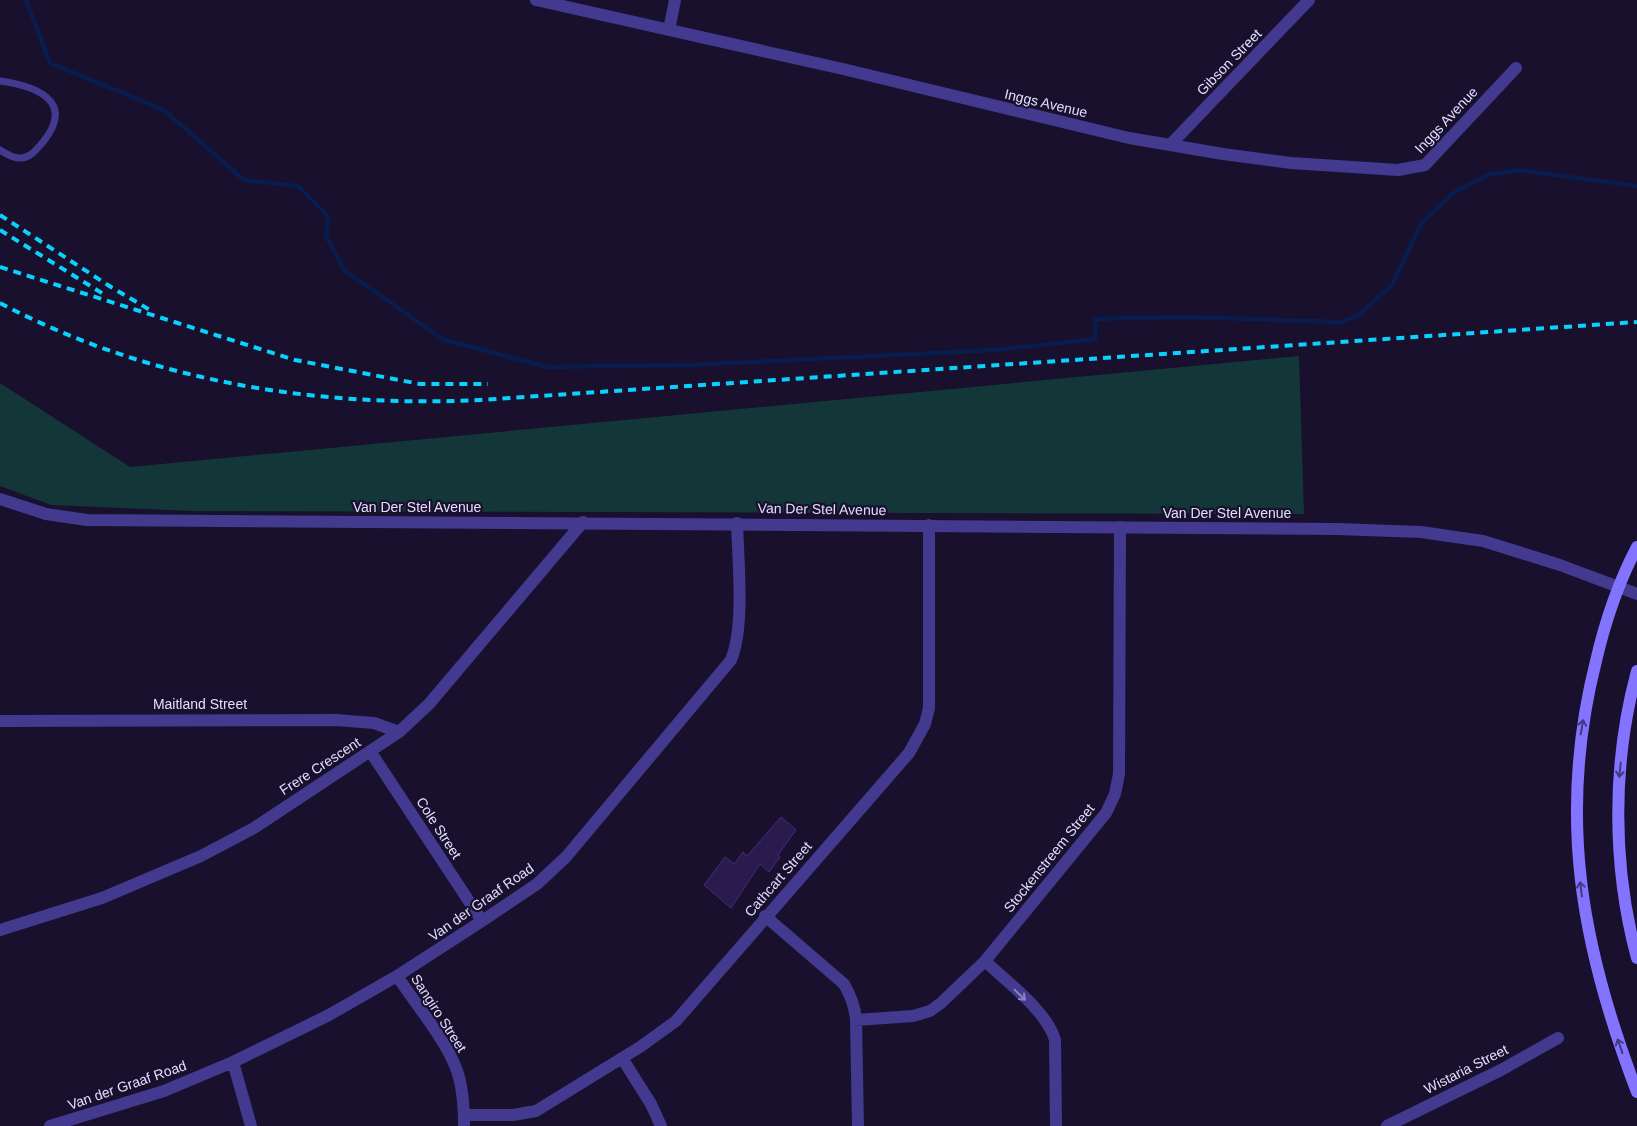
<svg xmlns="http://www.w3.org/2000/svg" width="1637" height="1126" font-family="Arial,sans-serif">
<style>
.green{fill:#133638}
.lines{fill:none;stroke-linecap:round;stroke-linejoin:round}
.stream{stroke:#081c4e;stroke-width:4.5}
.building{fill:#2a1b4f;stroke:#432c7c}
.service{stroke:#43398e;stroke-width:7}
.minor{stroke:#43398e;stroke-width:12}
.tertiary{stroke:#43398e;stroke-width:12}
.secondary{stroke:#8374ff;stroke-width:12}
.rail{stroke:#09d2ff;stroke-width:4;stroke-dasharray:8 6;stroke-linecap:butt}
.oneway{stroke:#433881}
.oneway2{stroke:#8b83c1}
.labels{text-anchor:middle;stroke-width:4.5;stroke-linejoin:round;paint-order:stroke}
.street-label{font-size:14px;fill:#e3ddff;stroke:#18102d}
</style>
<rect width="100%" height="100%" fill="#18102d"/>
<!-- green -->
<path class="green" d="M 1299,356 L 1304,514 L 192,511 L 51,505 L 0,486 L 0,383 L 130,467 Z"/>
<g class="lines">
<!-- stream -->
<path class="stream" d="M 26,0 L 50,63 L 164,110 L 244,180 L 298,186 L 328,216 L 326,236 L 344,270 L 444,340 L 548,367 L 689,365 L 995,350 L 1095,339 L 1095,319 L 1185,317 L 1341,322 L 1359,315 L 1392,285 L 1421,224 L 1453,193 L 1488,175 L 1518,170 L 1637,186"/>
</g>
<!-- building -->
<path class="building" d="M 781,817 L 796,830 L 778,855 L 780,857 L 769,872 L 760,864 L 731,908 L 704,885 L 725,857 L 734,864 L 743,852 L 747,856 Z"/>
<g class="lines">
<!-- service -->
<path class="service" d="M 0,81 C 36,86 76,101 43,142 C 37,149 31,157 22,158 C 14,159 6,154 0,150"/>
<!-- minor -->
<path class="minor" d="M 536,0 L 843,69 L 1129,138 L 1223,154 L 1291,163 L 1398,170 L 1425,165 L 1516,68
M 669,30 L 675,0
M 1170,145 L 1309,0
M 0,721 L 336,720 L 374,723 L 399,732
M 370,751 L 482,921
M 765,916 L 844,984 C 851,996 855,1006 856,1020 L 858,1126
M 0,930 L 102,898 L 201,856 L 254,828 L 399,732 L 429,704 L 583,522
M 985,961 C 1007,982 1047,1011 1055,1040 L 1056,1126
M 397,976 C 415,1003 445,1039 456,1068 C 463,1086 464,1107 464,1126
M 856,1020 L 913,1016 L 930,1011 L 941,1003 L 985,961 L 1106,813 L 1115,794 L 1119,774 L 1120,527
M 622,1058 L 651,1104 L 661,1126
M 233,1062 L 251,1126
M 464,1115 L 513,1115 L 536,1111 L 640,1047 L 676,1021 L 909,753 L 925,724 L 929,708 L 929,525
M 50,1126 L 164,1091 L 233,1062 L 329,1015 L 397,976 L 482,921 L 537,884 L 566,857 L 731,660 C 745,626 738,561 737,523
M 1387,1126 L 1501,1070 L 1558,1038"/>
<!-- tertiary -->
<path class="tertiary" d="M 0,499 L 46,514 L 87,520 L 1337,529 L 1421,532 L 1483,541 L 1560,565 L 1637,594"/>
<!-- secondary -->
<path class="secondary" d="M 1637,547 C 1618,583 1605,622 1596,661 C 1557,815 1581,946 1637,1092
M 1637,671 C 1612,763 1612,865 1637,958"/>
<!-- rail -->
<path class="rail" d="M 0,215 L 111,287 L 150,310
M 0,230 L 105,295
M 0,267 L 295,360 L 420,384 L 488,384
M 0,303 C 148,381 315,408 480,400 L 1637,322"/>
</g>
<!-- one-way arrows -->
<defs><path id="oneway-shaft" d="M-6 0H5M1.5-3L5.5 0L1.5 3" fill="none" stroke-width="1.6" stroke-linecap="round" stroke-linejoin="round" transform="scale(1.25)"/></defs>
<g class="oneway">
<use href="#oneway-shaft" transform="translate(1582 727) rotate(-80)"/>
<use href="#oneway-shaft" transform="translate(1620 770) rotate(96)"/>
<use href="#oneway-shaft" transform="translate(1581 889) rotate(-97)"/>
<use href="#oneway-shaft" transform="translate(1620 1046) rotate(-109)"/>
</g>
<use class="oneway2" href="#oneway-shaft" transform="translate(1020 995) rotate(44)"/>
<g class="labels">
<!-- street labels -->
<g class="street-label">
<text transform="translate(1229 62) rotate(-46)" y="5">Gibson Street</text>
<text transform="translate(1046 103) rotate(13)" y="5">Inggs Avenue</text>
<text transform="translate(1446 120) rotate(-47)" y="5">Inggs Avenue</text>
<text x="417" y="512">Van Der Stel Avenue</text>
<text transform="translate(822 509) rotate(1)" y="5">Van Der Stel Avenue</text>
<text x="1227" y="518">Van Der Stel Avenue</text>
<text x="200" y="709">Maitland Street</text>
<text transform="translate(320 766) rotate(-33)" y="5">Frere Crescent</text>
<text transform="translate(439 828) rotate(57)" y="5">Cole Street</text>
<text transform="translate(1049 858) rotate(-51)" y="5">Stockenstreem Street</text>
<text transform="translate(778 879) rotate(-49)" y="5">Cathcart Street</text>
<text transform="translate(481 902) rotate(-35)" y="5">Van der Graaf Road</text>
<text transform="translate(439 1013) rotate(57)" y="5">Sangiro Street</text>
<text transform="translate(1466 1069) rotate(-27)" y="5">Wistaria Street</text>
<text transform="translate(127 1085) rotate(-19)" y="5">Van der Graaf Road</text>
</g>
</g>
</svg>
